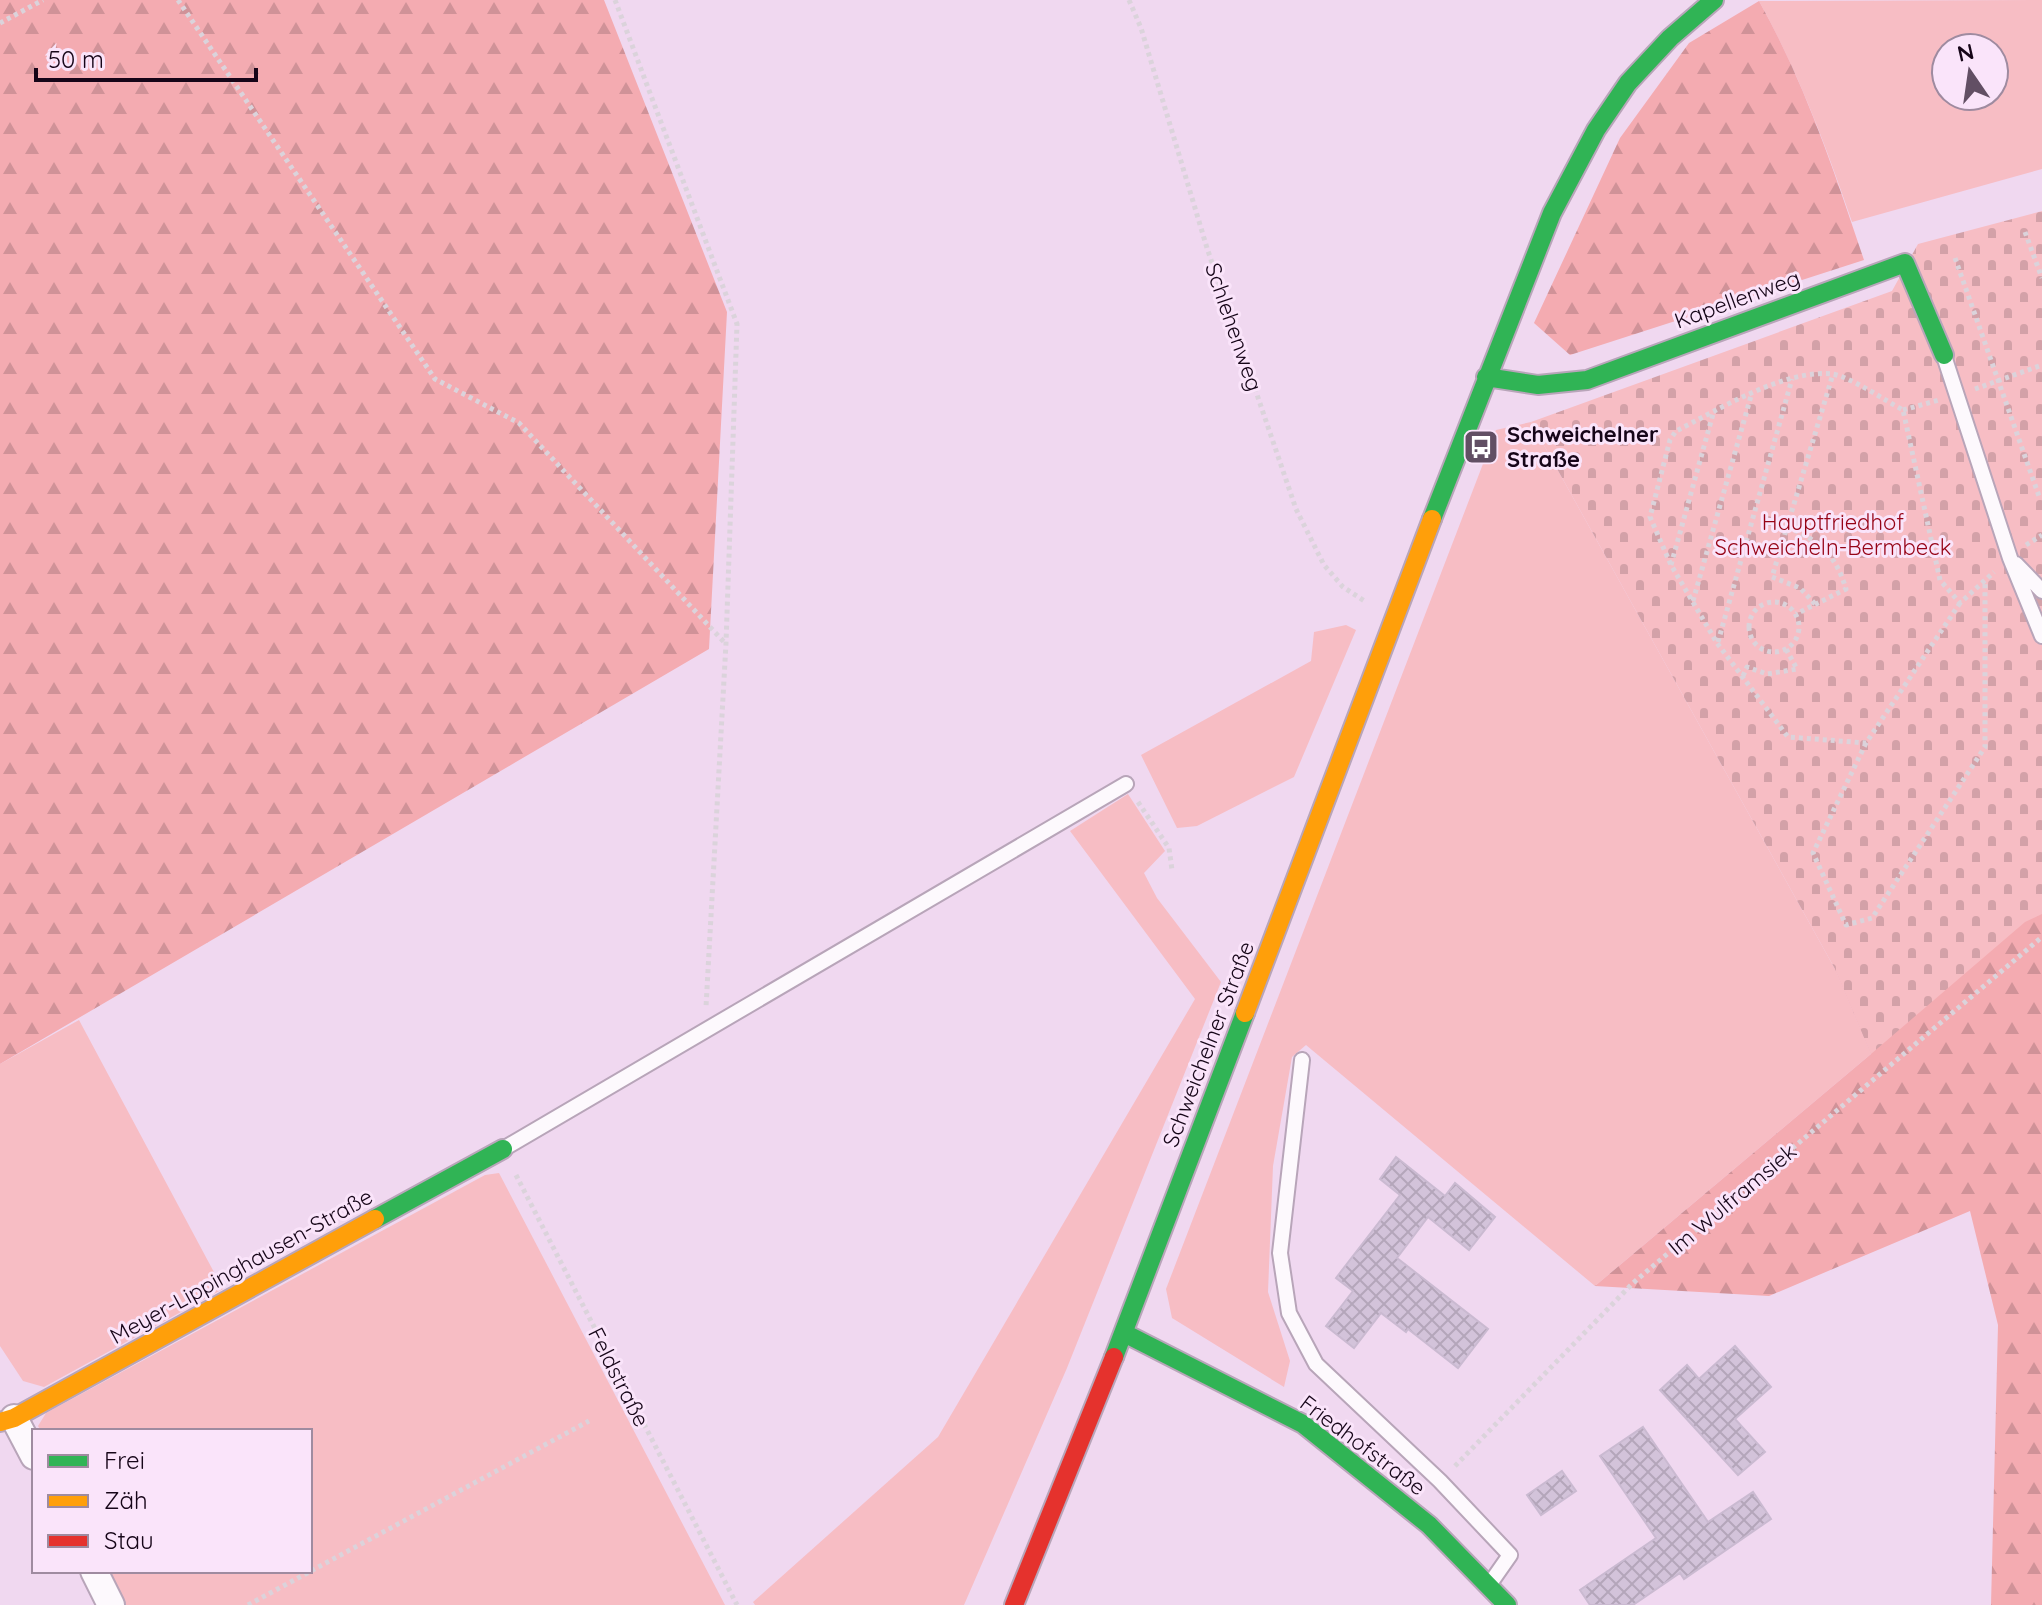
<svg xmlns="http://www.w3.org/2000/svg" width="2042" height="1605" font-family="Quicksand,sans-serif">
<style>
.green{fill:#f7bdc4;fill-rule:evenodd}
.forest{fill:url(#forest-firs)}
.cemetery{fill:url(#cemetery-stones)}
.building{fill:url(#building-cross-hatch);stroke:#cabad1;stroke-width:2}
.lines{fill:none;stroke-linecap:round;stroke-linejoin:round}
.lane-casing{stroke:#b8a5b9;stroke-width:18}
.street-casing{stroke:#b8a5b9;stroke-width:30}
.fast-casing{stroke:#b8a5b9;stroke-width:22}
.slow-casing{stroke:#b8a5b9;stroke-width:22}
.jam-casing{stroke:#b8a5b9;stroke-width:22}
.path{stroke:#dbd3db;stroke-width:5;stroke-dasharray:4 4;stroke-linecap:butt}
.lane{stroke:#fdf9fd;stroke-width:14}
.street{stroke:#fdf9fd;stroke-width:26}
.fast{stroke:#30b455;stroke-width:18}
.slow{stroke:#ff9f0a;stroke-width:18}
.jam{stroke:#e5322d;stroke-width:18}
.labels{text-anchor:middle;stroke-width:6;stroke-linejoin:round;paint-order:stroke}
.street-label{font-size:22px;fill:#160518;stroke:#fae4fa}
.poi-label{font-size:22px;font-weight:bold;fill:#160518;stroke:#fae4fa;text-anchor:start}
.park-label{font-size:22px;fill:#960316;stroke:#fae4fa}
</style>
<defs>
<pattern id="forest-firs" width="22" height="20" patternUnits="userSpaceOnUse" patternTransform="scale(2)"><rect width="22" height="20" fill="#f4abb1"/><path d="M5 1l3.5 6h-7zM16 11l3.5 6h-7z" fill="#d09298"/></pattern>
<pattern id="cemetery-stones" width="16" height="16" patternUnits="userSpaceOnUse" patternTransform="scale(2)"><rect width="16" height="16" fill="#f7bdc4"/><path d="M2 7V4a2 2 0 0 1 4 0v3zM10 15v-3a2 2 0 0 1 4 0v3z" fill="#d3a1a8"/></pattern>
<pattern id="building-cross-hatch" width="8" height="8" patternUnits="userSpaceOnUse" patternTransform="scale(2)"><rect width="8" height="8" fill="#d3c3da"/><path d="M0 0l8 8M0 8l8-8" fill="none" stroke="#b4a6ba"/></pattern>
</defs>
<rect width="100%" height="100%" fill="#f0d8f0"/>
<!-- green -->
<path class="green" d="M 2042,0 L 2042,169 L 1852,222 C 1826,146 1798,71 1759,1 ZM 1946,48 L 1994,48 L 1994,96 L 1946,96 Z
M 1531,422 L 1835,969 L 1871,1054 L 1595,1286 L 1306,1045 L 1292,1057 L 1273,1166 L 1268,1292 L 1290,1361 L 1284,1387 L 1172,1318 L 1166,1289 L 1496,430 Z
M 1346,625 L 1356,630 L 1294,777 L 1197,826 L 1177,828 L 1141,755 L 1311,661 L 1314,632 Z
M 1128,794 L 1165,851 L 1144,873 L 1157,898 L 1221,982 L 1067,1368 L 964,1605 L 755,1605 L 753,1602 L 938,1437 L 1195,999 L 1070,831 Z
M 79,1020 L 223,1289 L 44,1387 L 23,1381 L 0,1346 L 0,1064 Z
M 499,1173 L 725,1605 L 126,1605 L 110,1571 L 310,1571 L 310,1431 L 41,1431 L 38,1426 L 46,1413 L 485,1175 Z"/>
<!-- forest -->
<path class="forest" d="M 0,0 L 604,0 L 727,312 L 709,649 L 0,1064 Z
M 1759,1 C 1805,83 1834,171 1864,260 L 1570,355 L 1534,323 L 1620,138 L 1689,43 Z
M 2042,629 L 2042,1605 L 1991,1605 L 1998,1325 L 1970,1211 L 1769,1296 L 1595,1286 L 1871,1054 L 1835,969 Z"/>
<!-- cemetery -->
<path class="cemetery" d="M 2042,211 L 2042,914 L 2025,922 L 1871,1054 L 1835,969 L 1531,422 L 1892,291 L 1918,244 Z"/>
<!-- building -->
<path class="building" d="M 1396,1157 L 1445,1196 L 1455,1183 L 1495,1217 L 1469,1250 L 1428,1217 L 1397,1258 L 1488,1329 L 1458,1368 L 1408,1329 L 1406,1332 L 1381,1313 L 1354,1348 L 1326,1326 L 1353,1291 L 1336,1278 L 1400,1195 L 1380,1179 Z
M 1735,1346 L 1771,1387 L 1735,1419 L 1765,1452 L 1738,1475 L 1660,1390 L 1687,1365 L 1699,1379 Z
M 1643,1427 L 1708,1522 L 1753,1492 L 1771,1519 L 1684,1579 L 1680,1573 L 1633,1605 L 1590,1605 L 1580,1590 L 1656,1538 L 1600,1456 Z
M 1562,1471 L 1576,1491 L 1541,1515 L 1527,1495 Z"/>
<g class="lines">
<defs>
<path id="lane" d="M 1944,356 L 2010,558 L 2042,636
M 2016,564 L 2042,591
M 1302,1060 L 1280,1253 L 1289,1313 L 1316,1364 L 1440,1481 L 1510,1555 L 1489,1585
M 503,1149 L 1126,784"/>
<path id="street" d="M 14,1418 L 34,1456
M 94,1571 L 111,1605"/>
<path id="fast" d="M 1486,377 L 1538,385 L 1587,380 L 1905,263 L 1944,355
M 1432,519 L 1552,213 L 1596,130 L 1628,83 L 1670,38 L 1714,0
M 375,1219 L 503,1149
M 1124,1333 L 1303,1424 L 1429,1525 L 1507,1605
M 1114,1357 L 1245,1013"/>
<path id="slow" d="M 1245,1013 L 1432,519
M 0,1422 L 14,1418 L 375,1219"/>
<path id="jam" d="M 1014,1605 L 1114,1357"/>
</defs>
<!-- lane casing -->
<use href="#lane" class="lane-casing"/>
<!-- street casing -->
<use href="#street" class="street-casing"/>
<!-- fast casing -->
<use href="#fast" class="fast-casing"/>
<!-- slow casing -->
<use href="#slow" class="slow-casing"/>
<!-- jam casing -->
<use href="#jam" class="jam-casing"/>
<!-- path -->
<path class="path" d="M 178,0 L 435,379 L 519,423 L 725,643
M 615,0 L 737,324 L 726,643 L 706,1007
M 1129,0 L 1141,28 L 1207,248 L 1296,509 L 1324,565 L 1343,587 L 1366,602
M 0,23 L 43,0
M 2025,232 L 2042,278
M 1955,258 L 2040,499
M 1975,389 L 2042,365
M 1903,410 L 1939,400
M 1787,527 C 1819,540 1836,555 1846,589 L 1796,614
M 2026,545 L 2042,535
M 1671,565 L 1713,414
M 1693,601 L 1751,396
M1749 627a25 25 0 1 1 50 0a25 25 0 1 1-50 0Z
M 1960,603 L 1866,743 L 1788,737 L 1717,643 L 1671,565 L 1650,517 L 1670,440 L 1676,431 C 1718,410 1784,369 1832,374 C 1849,376 1886,401 1903,410 L 1940,580 L 1960,603 L 1994,572
M 1815,604 L 1800,588 L 1772,577 L 1833,374
M 1718,642 L 1792,379
M 1743,676 L 1747,667 L 1767,674 L 1797,669 L 1786,649
M 1866,743 L 1813,853 L 1846,925 L 1872,918 L 1985,747 L 1985,581
M 1138,802 L 1169,848 L 1172,870
M 516,1175 L 737,1605
M 1455,1466 L 1633,1283 L 2042,937
M 248,1605 L 589,1421"/>
<!-- lane -->
<use href="#lane" class="lane"/>
<!-- street -->
<use href="#street" class="street"/>
<!-- fast -->
<use href="#fast" class="fast"/>
<!-- slow -->
<use href="#slow" class="slow"/>
<!-- jam -->
<use href="#jam" class="jam"/>
</g>
<!-- icons -->
<defs>
<symbol id="bus-square" viewBox="-11 -11 22 22"><rect x="-9" y="-9" width="18" height="18" rx="4" fill="#624f64" stroke="#fae4fa"/><path d="M-5-6H5V4H4V6H2V4H-2V6H-4V4H-5ZM-3.5-4V0h7V-4ZM-3.5 1.2v1.5H-2V1.2ZM2 1.2v1.5H3.5V1.2Z" fill="#fff"/></symbol>
</defs>
<g fill-rule="evenodd">
<use href="#bus-square" x="1461" y="427" width="40" height="40"/>
</g>
<g class="labels">
<!-- street labels -->
<g class="street-label">
<text transform="translate(1737 299) rotate(-20)" y="8">Kapellenweg</text>
<text transform="translate(1234 327) rotate(71)" y="8">Schlehenweg</text>
<text transform="translate(1208 1044) rotate(-69)" y="8">Schweichelner Straße</text>
<text transform="translate(1732 1199) rotate(-40)" y="8">Im Wulframsiek</text>
<text transform="translate(241 1266) rotate(-29)" y="8">Meyer-Lippinghausen-Straße</text>
<text transform="translate(619 1377) rotate(63)" y="8">Feldstraße</text>
<text transform="translate(1363 1445) rotate(37)" y="8">Friedhofstraße</text>
</g>
<!-- poi labels -->
<g class="poi-label">
<text x="1507" y="442">Schweichelner<tspan x="1507" dy="25">Straße</tspan></text>
</g>
<!-- park labels -->
<g class="park-label">
<text x="1833" y="530">Hauptfriedhof<tspan x="1833" dy="25">Schweicheln-Bermbeck</tspan></text>
</g>
</g>
<!-- legend -->
<rect x="32" y="1429" width="280" height="144" fill="#fae4fa" stroke="#9f8ba0" stroke-width="2"/>
<rect x="48" y="1455" width="40" height="12" fill="#30b455" stroke="#9f8ba0" stroke-width="2"/>
<text x="104" y="1469" font-size="24" fill="#160518">Frei</text>
<rect x="48" y="1495" width="40" height="12" fill="#ff9f0a" stroke="#9f8ba0" stroke-width="2"/>
<text x="104" y="1509" font-size="24" fill="#160518">Zäh</text>
<rect x="48" y="1535" width="40" height="12" fill="#e5322d" stroke="#9f8ba0" stroke-width="2"/>
<text x="104" y="1549" font-size="24" fill="#160518">Stau</text>
<!-- north arrow -->
<g transform="translate(1970 72) rotate(347)"><circle r="38" fill="#fae4fa" stroke="#9f8ba0" stroke-width="2"/>
<path d="M0-6L14 30L0 20L-14 30Z" fill="#624f64"/>
<text y="-12" font-size="22" font-weight="bold" text-anchor="middle" fill="#160518">N</text>
</g>
<!-- scale -->
<path d="M36 68v12h220v-12" fill="none" stroke="#160518" stroke-width="4"/>
<text x="48" y="68" font-size="24" fill="#160518" stroke="#fae4fa" stroke-width="6" paint-order="stroke">50 m</text>
</svg>
